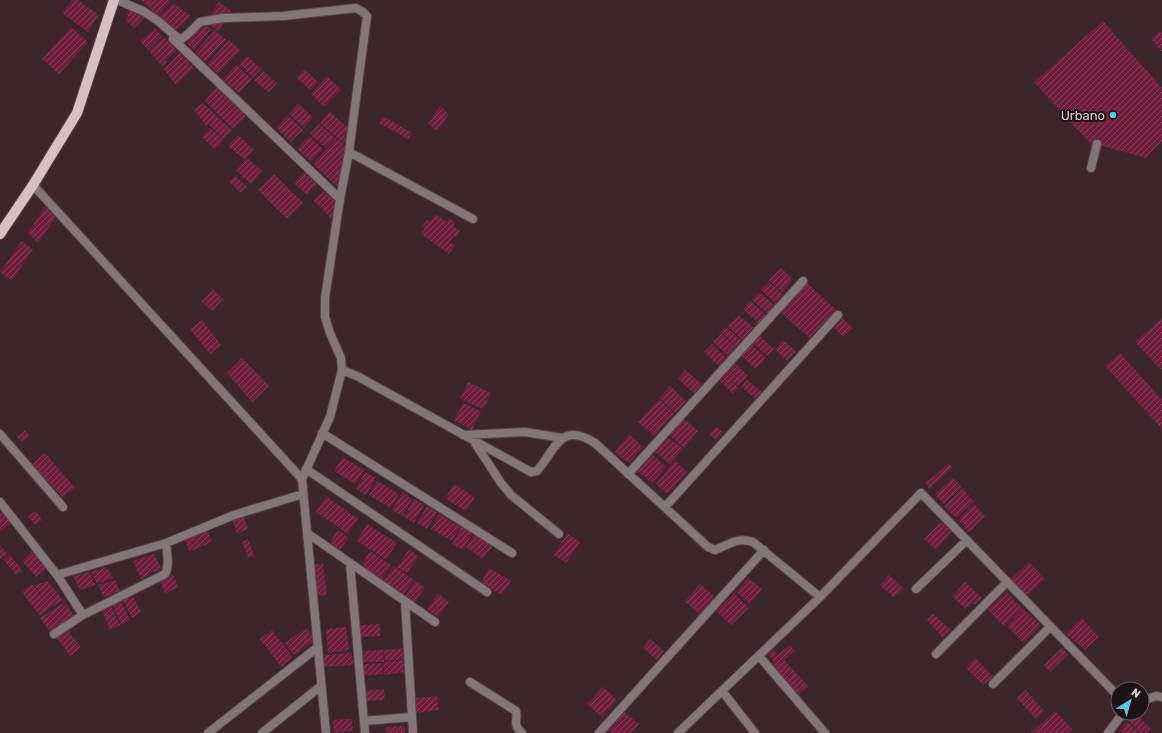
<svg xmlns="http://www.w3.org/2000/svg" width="1162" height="733" font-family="Rubik,sans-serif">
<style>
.building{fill:url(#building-hatch)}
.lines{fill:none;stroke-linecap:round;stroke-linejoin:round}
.minor-casing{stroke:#59444a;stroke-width:10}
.primary-casing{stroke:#59444a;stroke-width:12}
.minor{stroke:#837679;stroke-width:8}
.primary{stroke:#d8bfc5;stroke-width:10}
.poi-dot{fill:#55cadf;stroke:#1d1215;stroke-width:1.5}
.labels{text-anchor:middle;stroke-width:4;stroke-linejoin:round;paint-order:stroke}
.poi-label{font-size:13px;fill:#ddcdd1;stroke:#1d1215;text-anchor:end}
</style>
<defs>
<pattern id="building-hatch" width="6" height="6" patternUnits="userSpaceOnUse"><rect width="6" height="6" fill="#6f1f3d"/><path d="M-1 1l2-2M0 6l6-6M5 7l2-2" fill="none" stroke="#833e58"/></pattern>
</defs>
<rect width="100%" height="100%" fill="#3c262c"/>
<!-- building -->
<path class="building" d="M 72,0 L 78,0 L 99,15 L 88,32 L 62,13 Z
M 141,0 L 167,0 L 171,2 L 158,16 Z
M 219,2 L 231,11 L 219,31 L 205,22 Z
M 173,3 L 191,16 L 174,33 L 159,17 Z
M 133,7 L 144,18 L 134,28 L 125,20 L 128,17 L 126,14 Z
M 1103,21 L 1162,88 L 1162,141 L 1146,158 L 1089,142 L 1034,82 Z
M 204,24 L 211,30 L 194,50 L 186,43 Z
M 71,27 L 88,42 L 59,74 L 42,59 Z
M 155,28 L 162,36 L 148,50 L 140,41 Z
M 215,30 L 226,40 L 205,62 L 195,52 Z
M 1160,31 L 1162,33 L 1162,52 L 1151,39 Z
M 164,37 L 177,50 L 166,60 L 167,62 L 162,66 L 149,51 Z
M 229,40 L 240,50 L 218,74 L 207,64 Z
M 180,53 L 194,68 L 176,85 L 164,69 Z
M 247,56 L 261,69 L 253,78 L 239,64 Z
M 236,65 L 252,79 L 239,93 L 223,79 Z
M 304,69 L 318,82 L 310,90 L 297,78 Z
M 263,71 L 277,83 L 269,93 L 254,80 Z
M 327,76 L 341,90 L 324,107 L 311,94 Z
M 216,87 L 246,116 L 233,129 L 205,101 Z
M 203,103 L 232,130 L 224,139 L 209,125 L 214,120 L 206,126 L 194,110 Z
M 298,104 L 313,117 L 304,128 L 289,114 Z
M 440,106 L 449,114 L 437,131 L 428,124 Z
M 330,112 L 348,128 L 346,131 L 347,132 L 344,136 L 347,139 L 343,143 L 320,123 Z
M 288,115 L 303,130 L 291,142 L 276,128 Z
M 383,116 L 412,133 L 408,139 L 379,123 Z
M 319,124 L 335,138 L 326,148 L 310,134 Z
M 210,128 L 224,140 L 215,149 L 202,137 Z
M 238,135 L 254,150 L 244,159 L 228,146 Z
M 309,136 L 323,149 L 311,162 L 297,149 Z
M 336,138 L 347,147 L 338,187 L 313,164 Z
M 247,158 L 262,171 L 251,184 L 236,170 Z
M 304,172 L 317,184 L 307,195 L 294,183 Z
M 274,174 L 303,203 L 287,219 L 258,190 Z
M 235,176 L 247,187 L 241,193 L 229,182 Z
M 323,191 L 336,202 L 332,219 L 314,201 Z
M 45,206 L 56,217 L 38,243 L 28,233 Z
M 435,214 L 447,222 L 449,218 L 455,222 L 453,226 L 460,231 L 456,238 L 454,236 L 450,242 L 455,245 L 449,254 L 421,234 L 425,228 L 422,227 L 427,220 L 430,222 Z
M 22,241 L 33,249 L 12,281 L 0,272 Z
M 781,268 L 793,280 L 782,292 L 769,280 Z
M 769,282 L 785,296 L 777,305 L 761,290 Z
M 807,283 L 836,310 L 810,338 L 780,312 Z
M 213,290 L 223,299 L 212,311 L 201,301 Z
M 760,292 L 776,307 L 769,315 L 752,300 Z
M 750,301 L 767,316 L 759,324 L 743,309 Z
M 739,315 L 755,329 L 744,342 L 728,326 Z
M 840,316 L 853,328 L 843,337 L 832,325 Z
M 1162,318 L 1162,371 L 1135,342 Z
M 202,320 L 221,345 L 210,354 L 190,329 Z
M 726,327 L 742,341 L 737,347 L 721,332 Z
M 721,333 L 737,348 L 729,357 L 713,342 Z
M 759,335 L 774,349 L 767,356 L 753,343 Z
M 783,340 L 796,351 L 787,361 L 775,349 Z
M 712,344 L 728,359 L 720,367 L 704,352 Z
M 751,344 L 766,358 L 756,369 L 740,355 Z
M 1120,353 L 1162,400 L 1162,429 L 1105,366 Z
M 242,358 L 269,386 L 252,402 L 227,373 Z
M 734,362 L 748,376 L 738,386 L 728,378 L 739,388 L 733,394 L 718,379 Z
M 685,370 L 702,384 L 694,393 L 678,379 Z
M 747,380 L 762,392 L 756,399 L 741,387 Z
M 468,382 L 491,393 L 483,409 L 460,399 Z
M 670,386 L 686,401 L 676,413 L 659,398 Z
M 659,399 L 674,413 L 654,436 L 638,422 Z
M 463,403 L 481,411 L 472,430 L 454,420 Z
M 683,418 L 698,431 L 684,448 L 668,434 Z
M 716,427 L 723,432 L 716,440 L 709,434 Z
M 25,430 L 30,436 L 22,442 L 17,436 Z
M 629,434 L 643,447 L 629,463 L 614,452 Z
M 666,436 L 683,449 L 670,464 L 653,450 Z
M 45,453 L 75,488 L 62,497 L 32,464 Z
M 652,454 L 666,467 L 652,483 L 637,471 Z
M 343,457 L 364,470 L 355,484 L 334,471 Z
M 675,461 L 687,472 L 667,494 L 656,484 Z
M 949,463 L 953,467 L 929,489 L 926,483 Z
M 365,472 L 376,478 L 366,495 L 356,489 Z
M 953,478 L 962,487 L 944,504 L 935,494 Z
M 377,481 L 399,494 L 390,508 L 369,495 Z
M 454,484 L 475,497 L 466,511 L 445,499 Z
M 963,489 L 974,502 L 956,518 L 944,506 Z
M 402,492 L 412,499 L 403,516 L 392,510 Z
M 326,496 L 358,519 L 348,534 L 316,512 Z
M 414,499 L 424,505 L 414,523 L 404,517 Z
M 974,504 L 985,516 L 969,532 L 958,520 Z
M 427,506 L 437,512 L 427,529 L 417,523 Z
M 2,510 L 11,523 L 0,532 L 0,512 Z
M 36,511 L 42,520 L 35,525 L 28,516 Z
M 243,514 L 248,529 L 237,534 L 232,518 Z
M 439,514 L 460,527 L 452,541 L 431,529 Z
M 941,522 L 952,532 L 936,550 L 924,539 Z
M 367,524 L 397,543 L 386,560 L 357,541 Z
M 462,526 L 473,532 L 463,550 L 452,544 Z
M 207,529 L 212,542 L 189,552 L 185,538 Z
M 338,530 L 349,538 L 337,553 L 327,546 Z
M 475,533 L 493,546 L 483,559 L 466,547 Z
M 567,533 L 580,542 L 566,563 L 554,555 Z
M 248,539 L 254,556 L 248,558 L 242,542 Z
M 0,545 L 7,554 L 0,559 Z
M 409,549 L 419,556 L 407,573 L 397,567 Z
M 32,551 L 48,568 L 36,577 L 22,561 Z
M 370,551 L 391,565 L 381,580 L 361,566 Z
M 154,554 L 162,569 L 150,573 L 150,575 L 141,579 L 133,561 Z
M 10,555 L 23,571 L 16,575 L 4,560 Z
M 1029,562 L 1045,579 L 1026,596 L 1011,579 Z
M 323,563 L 327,595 L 318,596 L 314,565 Z
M 394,566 L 414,580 L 403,595 L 383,582 Z
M 107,567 L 113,578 L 97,584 L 91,572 Z
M 489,568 L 511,581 L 502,595 L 481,583 Z
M 89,572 L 96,585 L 80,590 L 73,576 Z
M 173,574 L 178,587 L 165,594 L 160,579 Z
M 889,575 L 903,588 L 894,598 L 880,585 Z
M 748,578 L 762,589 L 750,604 L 736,592 Z
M 115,580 L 120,591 L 104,597 L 98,585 Z
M 48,581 L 63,600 L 50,608 L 34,585 Z
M 415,581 L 425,587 L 415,603 L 405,596 Z
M 965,582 L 982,598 L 975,605 L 972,603 L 966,609 L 952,597 Z
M 32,584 L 50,608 L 40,616 L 22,592 Z
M 700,584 L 715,597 L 700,615 L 685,601 Z
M 1006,592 L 1022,609 L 1004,626 L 988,610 Z
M 734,593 L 749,608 L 731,625 L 716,611 Z
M 132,594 L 141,612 L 132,618 L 122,598 Z
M 438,594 L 449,602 L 438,617 L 427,609 Z
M 120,599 L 130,620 L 121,625 L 112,603 Z
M 65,602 L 74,616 L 50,632 L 40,618 Z
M 110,604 L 120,625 L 110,630 L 101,608 Z
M 1023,609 L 1041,625 L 1024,643 L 1007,626 Z
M 933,614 L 951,630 L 943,638 L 927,620 Z
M 1082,618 L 1099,637 L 1085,650 L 1066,634 Z
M 380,624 L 380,636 L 360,637 L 360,625 Z
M 346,627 L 349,650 L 328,653 L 326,629 Z
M 306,628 L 315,640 L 294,655 L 285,643 Z
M 67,629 L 81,648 L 70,656 L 56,636 Z
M 272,630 L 293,657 L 281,667 L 260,639 Z
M 650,639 L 664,651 L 657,660 L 643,648 Z
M 790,645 L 795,651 L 784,660 L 808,686 L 797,696 L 770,666 L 775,662 L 768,654 L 773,649 L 778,655 Z
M 403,648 L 404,659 L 385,661 L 384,650 Z
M 1062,648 L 1068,654 L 1050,672 L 1044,665 Z
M 383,650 L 384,662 L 363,662 L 362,651 Z
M 352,653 L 353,665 L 322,667 L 322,655 Z
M 975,658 L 993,676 L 983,685 L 966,668 Z
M 404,660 L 405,672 L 384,675 L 383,662 Z
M 382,663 L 383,674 L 363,676 L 363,664 Z
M 603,687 L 617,700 L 602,717 L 587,704 Z
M 384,689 L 385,700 L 366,701 L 365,691 Z
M 1026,690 L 1044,711 L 1036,719 L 1017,698 Z
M 437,696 L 439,710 L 416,713 L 414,698 Z
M 1055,711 L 1072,729 L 1067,733 L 1031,733 Z
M 624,712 L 639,724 L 631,733 L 612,733 L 609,731 Z
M 1135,713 L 1151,729 L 1146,733 L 1140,733 L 1128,720 Z
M 352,719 L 353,731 L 334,733 L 333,720 Z
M 1128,722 L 1139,733 L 1123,733 L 1120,730 Z
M 405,726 L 405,733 L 386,733 L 385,727 Z"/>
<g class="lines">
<defs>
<path id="minor" d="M 117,0 L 143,11 L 158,21 L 180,40 L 188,34 L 200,22 L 223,18 L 283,16 L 356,8 L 363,12 L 367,16 L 349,152 L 340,199 L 325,298 L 325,317 L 330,333 L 341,358 L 342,370 L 330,417 L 302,479
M 173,39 L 340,199
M 349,152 L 473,219
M 1091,168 L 1097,144
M 33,185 L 302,479 L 326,733
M 342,370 L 357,376 L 531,472 L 537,471 C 556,449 560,421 595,443 L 708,547 L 715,550 C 730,544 737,537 753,542 L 820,597 L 921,493 L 1118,696
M 322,433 L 512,553
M 0,434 L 63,507
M 463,435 L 525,432 L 562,438
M 475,443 L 501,483 L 511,495 L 559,534
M 306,469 L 487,592
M 628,474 L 803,281
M 0,502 L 57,575 L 83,615
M 665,507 L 838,315
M 307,533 L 435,622
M 350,563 L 365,733
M 57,575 L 166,543 L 234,515 L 303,494
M 916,589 L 967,540
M 405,601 L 413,733
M 54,634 L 83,615 L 165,574 C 170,566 167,553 166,543
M 936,654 L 1007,582
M 759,656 L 825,733
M 470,682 L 516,711 C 518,722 512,724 522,733
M 993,684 L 1050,627
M 722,691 L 755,733
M 1142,701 L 1156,696 L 1162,697
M 364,721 L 412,717
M 208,733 L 318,647
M 262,733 L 321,686
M 599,733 L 764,550
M 678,733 L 820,597
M 1108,733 L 1123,713"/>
<path id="primary" d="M 0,234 L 33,185 L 77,113 L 114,0"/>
</defs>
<!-- minor casing -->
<use href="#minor" class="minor-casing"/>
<!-- primary casing -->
<use href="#primary" class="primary-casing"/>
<!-- minor -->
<use href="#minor" class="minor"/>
<!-- primary -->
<use href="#primary" class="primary"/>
</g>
<!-- markers -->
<circle class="poi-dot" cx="1113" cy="115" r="4"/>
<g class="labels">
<!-- poi labels -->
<g class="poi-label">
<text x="1105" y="120">Urbano</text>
</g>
</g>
<!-- north arrow -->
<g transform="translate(1130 701) rotate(37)"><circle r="19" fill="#1d1215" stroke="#6a5d60"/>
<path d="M0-3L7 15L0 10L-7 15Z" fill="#55cadf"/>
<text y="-6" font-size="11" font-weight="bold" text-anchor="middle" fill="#ddcdd1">N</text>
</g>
</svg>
